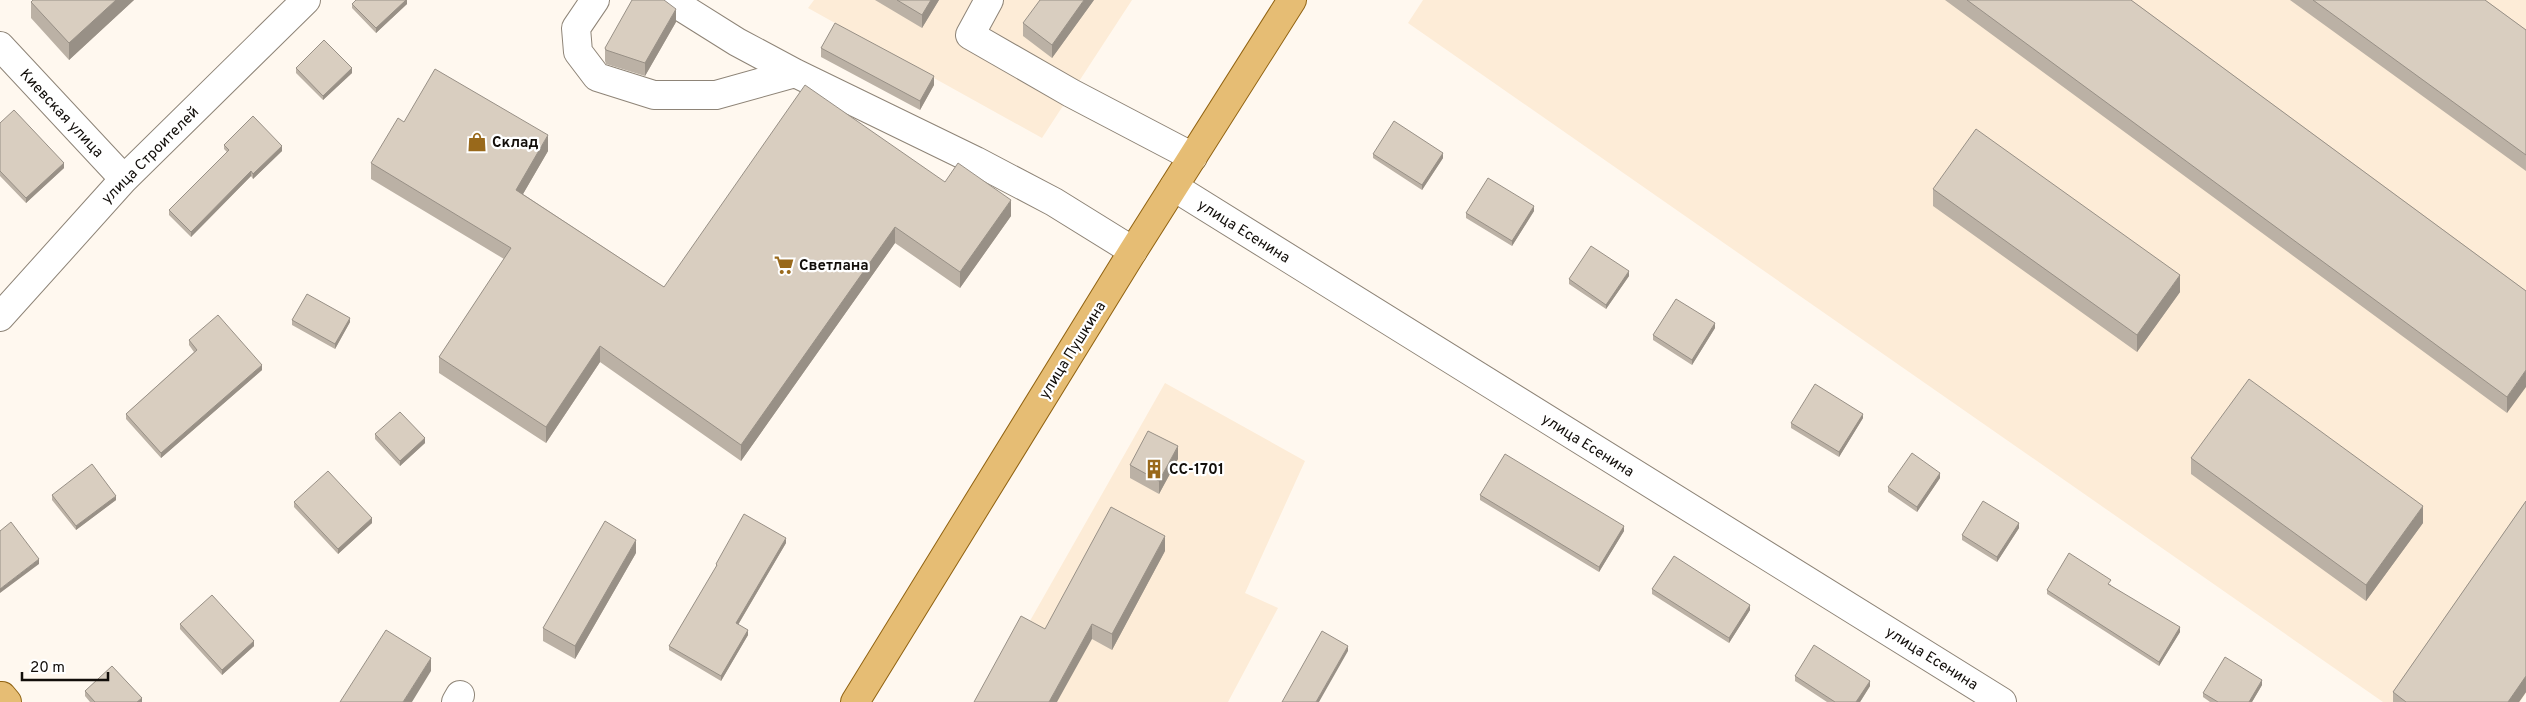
<svg xmlns="http://www.w3.org/2000/svg" width="2526" height="702" font-family="Overpass,sans-serif">
<style>
.built{fill:#fdecd7}
.lines{fill:none;stroke-linecap:round;stroke-linejoin:round}
.minor-casing{stroke:#8e8477;stroke-width:30}
.major-casing{stroke:#916312;stroke-width:30}
.minor{stroke:#fff;stroke-width:28}
.major{stroke:#e6bd74;stroke-width:28}
.wall{fill:#bbb1a5}
.shaded-wall{fill:#989086}
.building{fill:#d9cec0;stroke:#989086}
.labels{text-anchor:middle;stroke-width:4.5;stroke-linejoin:round;paint-order:stroke}
.street-label{font-size:15px;fill:#120e0a;stroke:#fff}
.poi-label{font-size:15px;font-weight:bold;fill:#120e0a;stroke:#fff;text-anchor:start}
</style>
<rect width="100%" height="100%" fill="#fff8ef"/>
<!-- built -->
<path class="built" d="M 814,0 L 1132,0 L 1042,138 L 808,8 Z
M 1423,0 L 2526,0 L 2526,693 L 2520,702 L 2383,702 L 1408,23 Z
M 1165,383 L 1305,461 L 1245,593 L 1278,608 L 1228,702 L 984,702 Z"/>
<g class="lines">
<defs>
<path id="minor" d="M 595,0 L 576,28 L 578,52 L 597,77 L 654,95 L 716,95 L 795,73
M 670,0 L 737,42 L 795,73 L 976,161 L 1054,202 L 1133,251
M 989,0 L 970,35 L 1071,93 L 1193,157
M 0,46 L 124,179
M 1174,187 L 2002,702
M 0,317 L 124,179 L 306,0
M 456,702 L 460,695"/>
<path id="major" d="M 0,697 L 2,696 L 7,702
M 855,702 L 1133,251 L 1292,0"/>
</defs>
<!-- minor casing -->
<use href="#minor" class="minor-casing"/>
<!-- major casing -->
<use href="#major" class="major-casing"/>
<!-- minor -->
<use href="#minor" class="minor"/>
<!-- major -->
<use href="#major" class="major"/>
</g>
<!-- wall -->
<path class="wall" d="M 33,0 L 134,0 L 69,60 L 31,18 L 31,2 Z
M 407,0 L 407,4 L 376,33 L 352,8 L 352,4 Z
M 875,0 L 939,0 L 922,28 Z
M 1094,0 L 1052,58 L 1023,36 L 1023,23 Z
M 1945,0 L 2131,0 L 2526,291 L 2507,413 Z
M 2290,0 L 2485,0 L 2526,30 L 2526,171 Z
M 676,22 L 645,76 L 606,64 L 605,61 L 605,48 Z
M 821,48 L 934,85 L 920,110 L 821,57 Z
M 296,68 L 352,73 L 323,100 L 296,73 Z
M 0,123 L 64,168 L 26,203 L 0,176 Z
M 224,145 L 282,151 L 253,179 L 251,176 L 191,237 L 169,215 L 169,210 L 227,152 L 224,149 Z
M 548,151 L 523,194 L 664,287 L 945,182 L 1011,216 L 960,288 L 895,243 L 741,461 L 600,362 L 546,443 L 439,373 L 439,357 L 504,259 L 371,179 L 371,163 Z
M 1373,154 L 1443,158 L 1422,190 L 1373,158 Z
M 1933,189 L 2180,292 L 2137,352 L 1933,206 Z
M 1534,211 L 1512,246 L 1466,218 L 1466,213 Z
M 1629,276 L 1606,309 L 1569,284 L 1569,279 Z
M 292,320 L 350,322 L 335,349 L 292,325 Z
M 1715,328 L 1692,365 L 1653,340 L 1653,335 Z
M 189,340 L 262,370 L 161,458 L 126,419 L 126,414 L 194,352 L 189,345 Z
M 1863,418 L 1839,457 L 1791,428 L 1791,423 Z
M 375,434 L 425,443 L 400,466 L 375,439 Z
M 2191,458 L 2423,523 L 2366,601 L 2191,474 Z
M 1178,459 L 1159,494 L 1130,478 L 1130,465 Z
M 1940,478 L 1917,512 L 1888,492 L 1888,487 Z
M 52,495 L 116,500 L 76,530 L 52,500 Z
M 1480,495 L 1624,531 L 1599,572 L 1480,500 Z
M 2526,501 L 2526,692 L 2519,702 L 2393,702 L 2393,692 Z
M 294,502 L 372,523 L 338,554 L 294,507 Z
M 2019,528 L 1997,562 L 1962,540 L 1962,535 Z
M 786,543 L 738,625 L 748,635 L 721,681 L 669,650 L 669,646 L 716,568 L 716,564 Z
M 1165,551 L 1112,650 L 1092,639 L 1045,629 Z
M 636,553 L 575,659 L 543,641 L 543,628 Z
M 2111,584 L 2110,585 L 2180,632 L 2159,666 L 2047,594 L 2047,590 Z
M 1652,589 L 1750,610 L 1729,643 L 1652,594 Z
M 180,624 L 254,646 L 222,675 L 180,629 Z
M 1795,676 L 1870,686 L 1860,702 L 1827,702 L 1795,681 Z
M 2262,685 L 2252,702 L 2210,702 L 2203,697 L 2203,693 Z
M 85,691 L 142,702 L 90,702 L 85,696 Z"/>
<!-- shaded-wall -->
<path class="shaded-wall" d="M 116,0 L 134,0 L 69,60 L 69,43 Z
M 406,0 L 407,0 L 407,4 L 376,33 L 376,28 Z
M 931,0 L 939,0 L 922,28 L 922,15 Z
M 1084,0 L 1094,0 L 1052,58 L 1052,45 Z
M 676,9 L 676,22 L 645,76 L 645,63 Z
M 352,68 L 352,73 L 323,100 L 323,96 Z
M 934,76 L 934,85 L 920,110 L 920,101 Z
M 548,135 L 548,151 L 516,206 L 516,190 Z
M 282,146 L 282,151 L 253,179 L 253,174 Z
M 1443,153 L 1443,158 L 1422,190 L 1422,185 Z
M 64,163 L 64,168 L 26,203 L 26,198 Z
M 251,171 L 251,176 L 191,237 L 191,232 Z
M 1011,200 L 1011,216 L 960,288 L 960,272 Z
M 1534,206 L 1534,211 L 1512,246 L 1512,241 Z
M 895,227 L 895,243 L 741,461 L 741,445 Z
M 1629,271 L 1629,276 L 1606,309 L 1606,305 Z
M 2180,275 L 2180,292 L 2137,352 L 2137,335 Z
M 350,318 L 350,322 L 335,349 L 335,344 Z
M 1715,323 L 1715,328 L 1692,365 L 1692,360 Z
M 600,346 L 600,362 L 546,443 L 546,427 Z
M 262,365 L 262,370 L 161,458 L 161,453 Z
M 2526,370 L 2526,387 L 2507,413 L 2507,397 Z
M 1863,414 L 1863,418 L 1839,457 L 1839,452 Z
M 425,438 L 425,443 L 400,466 L 400,461 Z
M 1178,446 L 1178,459 L 1159,494 L 1159,481 Z
M 1940,473 L 1940,478 L 1917,512 L 1917,507 Z
M 116,496 L 116,500 L 76,530 L 76,526 Z
M 2423,506 L 2423,523 L 2366,601 L 2366,585 Z
M 372,518 L 372,523 L 338,554 L 338,549 Z
M 2019,523 L 2019,528 L 1997,562 L 1997,557 Z
M 1624,526 L 1624,531 L 1599,572 L 1599,567 Z
M 1165,536 L 1165,551 L 1112,650 L 1112,634 Z
M 786,538 L 786,543 L 736,628 L 736,623 Z
M 636,540 L 636,553 L 575,659 L 575,646 Z
M 39,559 L 39,564 L 0,593 L 0,589 Z
M 1750,605 L 1750,610 L 1729,643 L 1729,638 Z
M 1092,624 L 1092,639 L 1057,702 L 1049,702 Z
M 2180,627 L 2180,632 L 2159,666 L 2159,662 Z
M 748,630 L 748,635 L 721,681 L 721,676 Z
M 254,641 L 254,646 L 222,675 L 222,670 Z
M 1348,646 L 1348,651 L 1319,702 L 1316,702 Z
M 431,658 L 431,671 L 412,702 L 403,702 Z
M 2526,676 L 2526,692 L 2519,702 L 2508,702 Z
M 2262,680 L 2262,685 L 2252,702 L 2249,702 Z
M 1870,681 L 1870,686 L 1860,702 L 1856,702 Z
M 142,698 L 142,702 L 137,702 Z"/>
<!-- building -->
<path class="building" d="M 33,0 L 116,0 L 69,43 L 31,2 Z
M 356,0 L 406,0 L 376,28 L 352,4 Z
M 632,0 L 664,0 L 676,9 L 645,63 L 606,50 L 605,48 Z
M 897,0 L 931,0 L 922,15 Z
M 1040,0 L 1084,0 L 1052,45 L 1023,23 Z
M 1967,0 L 2131,0 L 2526,291 L 2526,370 L 2507,397 Z
M 2313,0 L 2485,0 L 2526,30 L 2526,155 Z
M 835,23 L 934,76 L 920,101 L 821,48 Z
M 324,40 L 352,68 L 323,96 L 296,68 Z
M 435,69 L 548,135 L 516,190 L 664,287 L 805,85 L 945,182 L 958,163 L 1011,200 L 960,272 L 895,227 L 741,445 L 600,346 L 546,427 L 439,357 L 511,248 L 371,163 L 398,118 L 404,122 Z
M 14,110 L 64,163 L 26,198 L 0,171 L 0,123 Z
M 253,116 L 282,146 L 253,174 L 251,171 L 191,232 L 169,210 L 229,150 L 224,145 Z
M 1394,121 L 1443,153 L 1422,185 L 1373,154 Z
M 1976,129 L 2180,275 L 2137,335 L 1933,189 Z
M 1488,178 L 1534,206 L 1512,241 L 1466,213 Z
M 1591,246 L 1629,271 L 1606,305 L 1569,279 Z
M 307,294 L 350,318 L 335,344 L 292,320 Z
M 1676,299 L 1715,323 L 1692,360 L 1653,335 Z
M 218,315 L 262,365 L 161,453 L 126,414 L 197,350 L 189,340 Z
M 2249,379 L 2423,506 L 2366,585 L 2191,458 Z
M 1815,384 L 1863,414 L 1839,452 L 1791,423 Z
M 400,412 L 425,438 L 400,461 L 375,434 Z
M 1148,431 L 1178,446 L 1159,481 L 1130,465 Z
M 1912,453 L 1940,473 L 1917,507 L 1888,487 Z
M 1505,454 L 1624,526 L 1599,567 L 1480,495 Z
M 92,464 L 116,496 L 76,526 L 52,495 Z
M 328,471 L 372,518 L 338,549 L 294,502 Z
M 1983,501 L 2019,523 L 1997,557 L 1962,535 Z
M 2526,501 L 2526,676 L 2508,702 L 2406,702 L 2393,692 Z
M 1111,507 L 1165,536 L 1112,634 L 1092,624 L 1049,702 L 974,702 L 1021,616 L 1045,629 Z
M 744,514 L 786,538 L 736,623 L 748,630 L 721,676 L 669,646 L 717,565 L 716,564 Z
M 605,521 L 636,540 L 575,646 L 543,628 Z
M 11,522 L 39,559 L 0,589 L 0,531 Z
M 2069,553 L 2111,580 L 2108,584 L 2180,627 L 2159,662 L 2047,590 Z
M 1674,556 L 1750,605 L 1729,638 L 1652,589 Z
M 212,595 L 254,641 L 222,670 L 180,624 Z
M 386,630 L 431,658 L 403,702 L 340,702 Z
M 1322,631 L 1348,646 L 1316,702 L 1282,702 Z
M 1814,645 L 1870,681 L 1856,702 L 1835,702 L 1795,676 Z
M 2225,657 L 2262,680 L 2249,702 L 2218,702 L 2203,693 Z
M 112,666 L 142,698 L 137,702 L 95,702 L 85,691 Z"/>
<!-- icons -->
<defs>
<symbol id="shop-bare" viewBox="-9 -9 18 18"><path d="M-5-2.5h2.3a2.7 3.5 0 0 1 5.4 0H5L5.5 6h-11ZM-1.5-2.5h3a1.5 2.3 0 0 0-3 0Z" fill="#99691b" stroke="#fff" stroke-width="2.5" paint-order="stroke"/></symbol>
<symbol id="supermarket-bare" viewBox="-9 -9 18 18"><path d="M-6-5.5h2.5l.6 2H6L4.5 2H-2.5L-4.4-4H-6ZM-1.5 3.2a1.3 1.3 0 1 0 .1 0ZM3 3.2a1.3 1.3 0 1 0 .1 0Z" fill="#99691b" stroke="#fff" stroke-width="2.5" paint-order="stroke"/></symbol>
<symbol id="building-bare" viewBox="-9 -9 18 18"><path d="M-4-6H4V6H1V3H-1V6H-4ZM-2.5-4.3h1.7v1.8h-1.7ZM.8-4.3h1.7v1.8H.8ZM-2.5-1h1.7V.8h-1.7ZM.8-1h1.7V.8H.8Z" fill="#99691b" stroke="#fff" stroke-width="2.5" paint-order="stroke"/></symbol>
</defs>
<g fill-rule="evenodd">
<use href="#shop-bare" x="463" y="128" width="28" height="28"/>
<use href="#supermarket-bare" x="770" y="251" width="28" height="28"/>
<use href="#building-bare" x="1140" y="455" width="28" height="28"/>
</g>
<g class="labels">
<!-- street labels -->
<g class="street-label">
<text transform="translate(62 113) rotate(47)" y="5">Киевская улица</text>
<text transform="translate(150 155) rotate(-45)" y="5">улица Строителей</text>
<text transform="translate(1244 231) rotate(32)" y="5">улица Есенина</text>
<text transform="translate(1072 350) rotate(-58)" y="5">улица Пушкина</text>
<text transform="translate(1588 445) rotate(32)" y="5">улица Есенина</text>
<text transform="translate(1932 658) rotate(32)" y="5">улица Есенина</text>
</g>
<!-- poi labels -->
<g class="poi-label">
<text x="492" y="147">Склад</text>
<text x="799" y="270">Светлана</text>
<text x="1169" y="474">СС-1701</text>
</g>
</g>
<!-- scale -->
<path d="M22 672v8h86v-8" fill="none" stroke="#120e0a" stroke-width="2.5"/>
<text x="30" y="672" font-size="15" fill="#120e0a" stroke="#ffffff" stroke-width="4" paint-order="stroke">20 m</text>
</svg>
